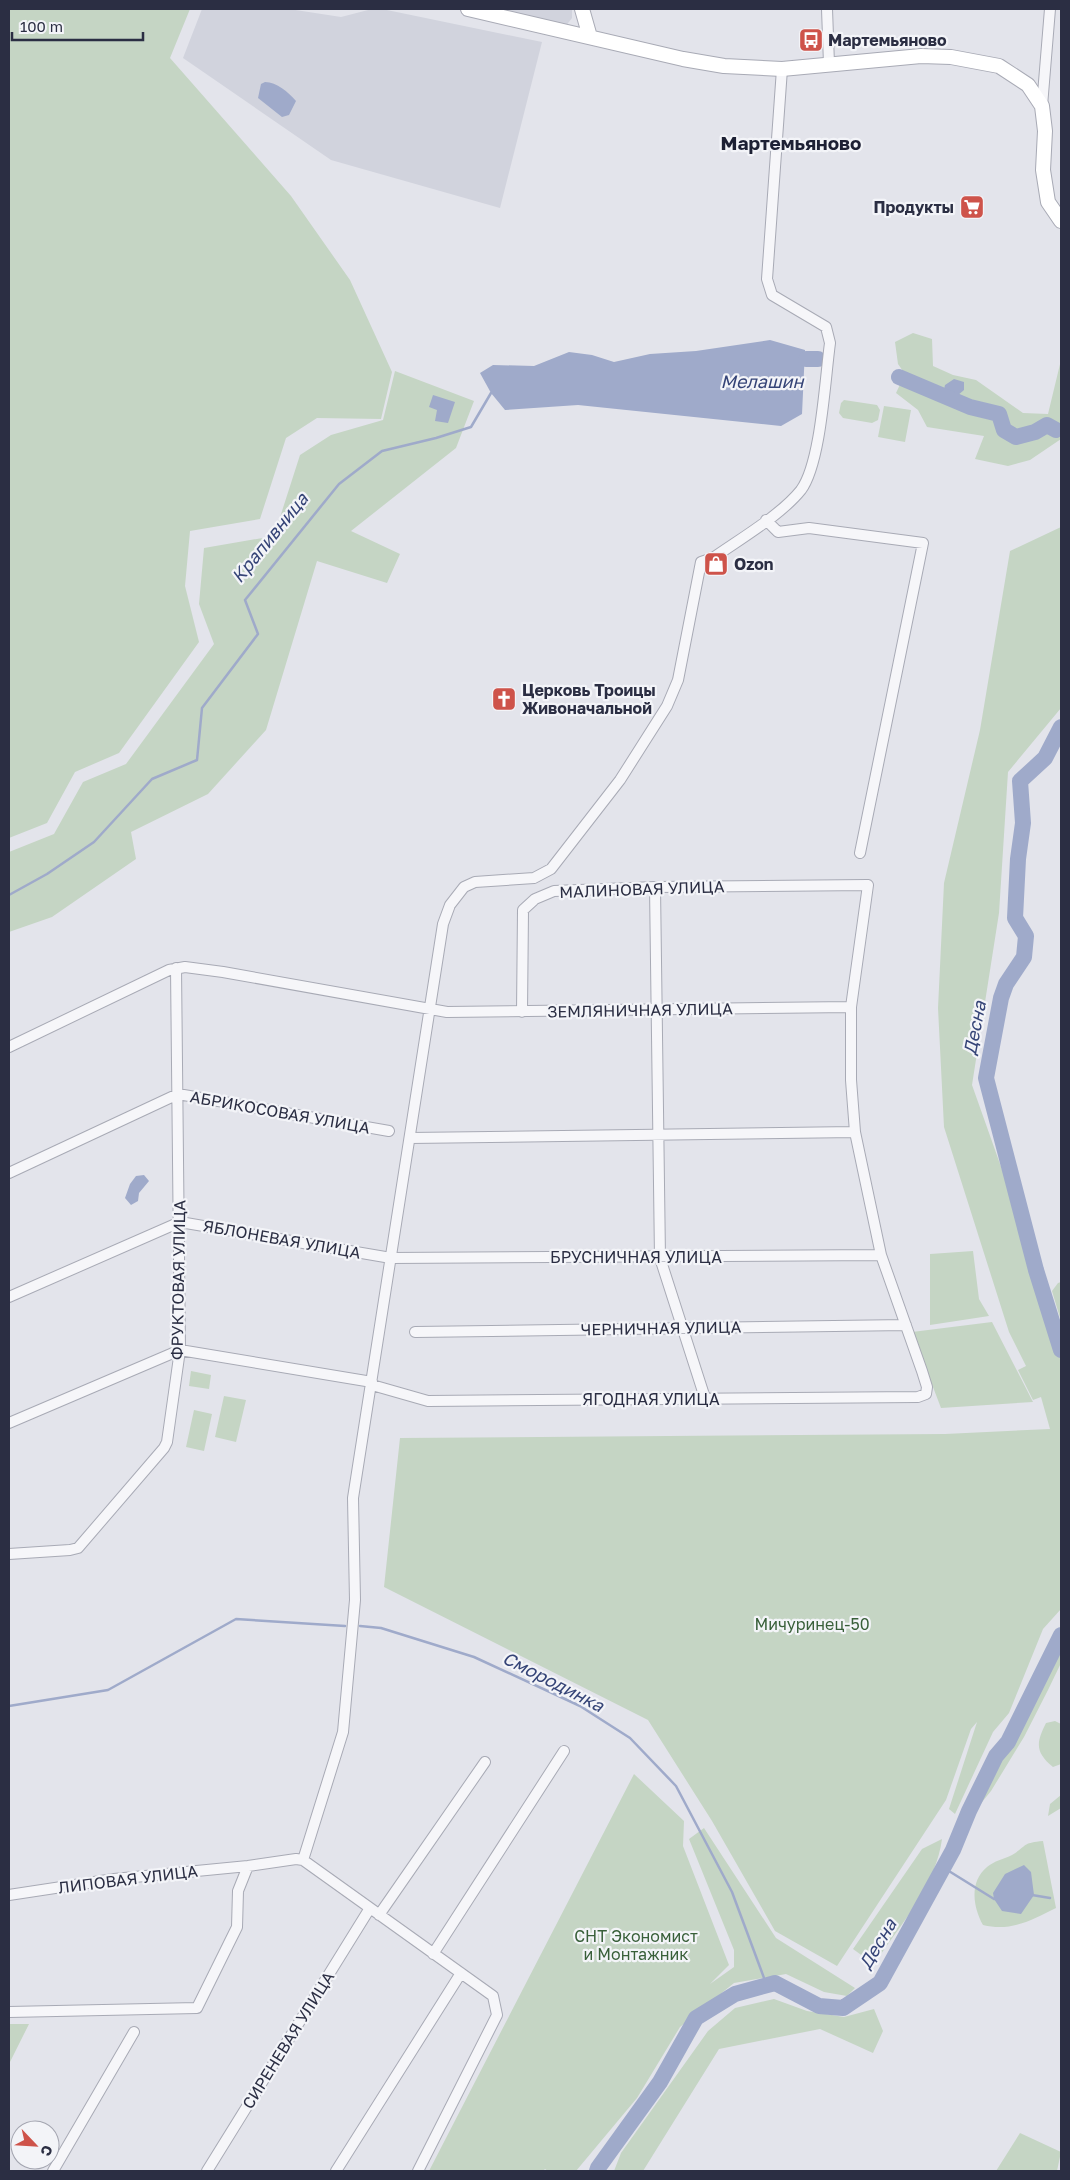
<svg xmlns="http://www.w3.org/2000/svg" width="1070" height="2180" font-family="'Golos Text',sans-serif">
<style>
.built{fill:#d1d3dd}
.green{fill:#c5d5c4}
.water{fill:#9faaca}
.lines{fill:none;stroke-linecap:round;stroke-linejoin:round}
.stream{stroke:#9faaca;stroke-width:2.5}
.river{stroke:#9faaca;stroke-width:16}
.street-casing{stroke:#a8aab5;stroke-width:12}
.secondary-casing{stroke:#a8aab5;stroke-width:16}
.street{stroke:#f6f6f9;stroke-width:10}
.secondary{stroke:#fff;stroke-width:14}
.labels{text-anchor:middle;stroke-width:4.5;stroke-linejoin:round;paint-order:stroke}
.poi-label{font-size:16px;font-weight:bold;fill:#2b2e43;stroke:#f3f4f8;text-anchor:start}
.street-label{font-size:16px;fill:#2b2e43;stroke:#f3f4f8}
.park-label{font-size:16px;fill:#385f39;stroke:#f3f4f8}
.water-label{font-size:18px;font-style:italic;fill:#354477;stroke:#f3f4f8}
.quarter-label{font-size:19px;font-weight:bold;fill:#1d2034;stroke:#f3f4f8}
</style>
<rect width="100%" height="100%" fill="#e3e4eb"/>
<!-- built -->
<path class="built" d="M 202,9 L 289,9 L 341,17 L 372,9 L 382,9 L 542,42 L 500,208 L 331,160 L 183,58 Z
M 504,9 L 572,9 L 572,18 L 565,27 L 507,13 Z"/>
<!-- green -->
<path class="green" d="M 9,9 L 190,9 L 170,58 L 291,196 L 350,280 L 392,372 L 381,419 L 317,418 L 286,438 L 260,519 L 190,531 L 185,586 L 199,642 L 119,753 L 75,772 L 47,823 L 9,838 Z
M 913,333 L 932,339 L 933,366 L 953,375 L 976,380 L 1023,413 L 1048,414 L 1061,360 L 1061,439 L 1030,460 L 1008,466 L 975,459 L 984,436 L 927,427 L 918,410 L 896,393 L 905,374 L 898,364 L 895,342 Z
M 395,371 L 474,401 L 456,448 L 351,531 L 400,554 L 387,583 L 317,561 L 266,730 L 208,794 L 131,832 L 136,859 L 52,917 L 9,932 L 9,852 L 54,834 L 83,782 L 126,764 L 214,644 L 199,604 L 204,548 L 274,536 L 300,455 L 331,435 L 383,420 Z
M 844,400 L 877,405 L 880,410 L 878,420 L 872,423 L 843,418 L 839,413 L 841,403 Z
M 884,406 L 911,410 L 905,442 L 878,437 Z
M 1061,527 L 1061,708 L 1008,772 L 999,913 L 972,1085 L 1061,1336 L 1061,1609 L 1043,1629 L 1009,1713 L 993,1732 L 955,1814 L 949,1809 L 977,1722 L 971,1729 L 946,1800 L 837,1966 L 775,1931 L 712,1821 L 648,1720 L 384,1587 L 400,1438 L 945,1434 L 1050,1429 L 1041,1397 L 1033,1400 L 1018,1370 L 1026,1366 L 1009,1332 L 944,1127 L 938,1008 L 944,883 L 980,730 L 1010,551 Z
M 973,1251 L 979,1299 L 989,1316 L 930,1325 L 930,1254 Z
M 1061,1282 L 1061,1321 L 1052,1291 L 1058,1283 Z
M 992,1322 L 1033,1402 L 941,1408 L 912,1332 Z
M 191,1371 L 211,1375 L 209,1389 L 189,1386 Z
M 224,1396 L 246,1400 L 236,1442 L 215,1437 Z
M 194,1410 L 212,1414 L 204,1451 L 186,1447 Z
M 1061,1640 L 1061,1663 L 1048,1690 L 1024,1737 L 991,1791 L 974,1812 L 965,1813 L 975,1792 L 1011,1743 Z
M 1055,1721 L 1061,1724 L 1061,1764 L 1053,1767 C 1035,1752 1036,1743 1046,1723 Z
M 634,1774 L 684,1821 L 683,1846 L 729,1965 L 710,1984 L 734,1967 L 734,1950 L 689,1839 L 704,1828 L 776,1938 L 855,1988 L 847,1996 L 824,1992 L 786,1974 L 734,1983 L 680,2027 L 637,2098 L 576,2171 L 548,2171 L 545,2169 L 543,2171 L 429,2171 Z
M 1061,1795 L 1061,1808 L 1048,1816 L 1050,1804 Z
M 942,1839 C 936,1883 906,1918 881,1954 L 864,1957 L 853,1949 L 922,1849 Z
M 1043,1841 L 1056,1908 C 1032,1920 1011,1932 983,1925 C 973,1907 969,1882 987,1867 C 994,1861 1004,1859 1012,1855 C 1028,1845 1022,1843 1043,1841 Z
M 774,1999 L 807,2011 L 844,2017 L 874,2009 L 883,2031 L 873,2053 L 820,2029 L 719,2049 L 643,2171 L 614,2171 L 621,2153 L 708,2031 L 735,2008 Z
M 9,2024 L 29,2024 L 9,2064 Z
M 1020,2133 L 1061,2152 L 1057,2171 L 996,2171 Z"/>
<!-- water -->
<path class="water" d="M 265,82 C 277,82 288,92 296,101 L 289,115 L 282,117 L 258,98 L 261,84 Z
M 770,340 L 805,350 L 802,414 L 781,426 L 578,405 L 505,410 L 491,393 L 480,373 L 493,365 L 534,366 L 569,352 L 592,355 L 614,362 L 650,354 L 696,351 Z
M 954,379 L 964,382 L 964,390 L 951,401 L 942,399 L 945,385 Z
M 433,395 L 455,402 L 448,423 L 435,421 L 437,410 L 429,407 Z
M 144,1175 L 149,1181 L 139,1193 L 138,1201 L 131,1205 L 125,1198 L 130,1184 L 136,1176 Z
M 1024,1865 L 1031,1872 L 1034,1895 L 1021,1914 L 1002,1911 L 994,1899 L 993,1893 L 1005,1874 Z"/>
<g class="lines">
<!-- stream -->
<path class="stream" d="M 9,895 L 47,874 L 94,842 L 152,779 L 197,760 L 202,708 L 258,634 L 245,600 L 339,484 L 382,451 L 436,438 L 471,427 L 491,393
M 360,1626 L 381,1628 L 474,1657 L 580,1706 L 630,1738 L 676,1786 L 732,1892 L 767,1986
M 9,1706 L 108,1690 L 236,1619 L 345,1626
M 944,1868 L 994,1899 L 997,1899
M 1032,1895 L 1050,1898"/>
<!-- river -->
<path class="river" d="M 806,359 L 818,359
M 899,377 L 970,407 L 999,414 L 1004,430 L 1016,437 L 1035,432 L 1047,425 L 1056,430
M 1061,727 L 1045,758 L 1020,781 L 1023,823 L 1018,859 L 1015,918 L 1026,936 L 1024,957 L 1006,984 L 1001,998 L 986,1078 L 1036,1270 L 1061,1350
M 597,2171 L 598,2168 L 660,2082 L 696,2018 L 735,1994 L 775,1983 L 819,2006 L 843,2008 L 880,1983 L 953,1850 L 969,1811 L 996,1756 L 1008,1742 L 1061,1635"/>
<defs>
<path id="street" d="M 827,9 L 829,64
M 1042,106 L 1050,9
M 766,520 L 778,532 L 809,528 L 923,543 L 860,853
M 655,887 L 660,1258 L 705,1398
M 9,1047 L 169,970 L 185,967 L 223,972 L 447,1012 L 851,1007
M 410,1138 L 855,1132
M 9,1173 L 178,1094 L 389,1131
M 9,1297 L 180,1222 L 391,1258 L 881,1255
M 415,1332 L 906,1325
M 372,1385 L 428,1401 L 918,1397 L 926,1394 L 927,1387 L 922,1371 L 881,1255 L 855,1132 L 851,1080 L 851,1007 L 868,885 L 655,887 L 554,891 L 535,899 L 523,910 L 522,1012
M 9,1423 L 180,1350 L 372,1382
M 9,1554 L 70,1550 L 78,1548 L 164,1448 L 167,1442 L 180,1350 L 176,968
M 303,1860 L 343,1732 L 355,1600 L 353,1498 L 443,924 L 450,905 L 464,887 L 475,882 L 534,878 L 551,869 L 620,780 L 667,706 L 678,680 L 701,562 L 713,558 C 740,539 781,515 801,490 C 821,463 825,379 830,343 L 826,327 L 772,295 L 767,279 L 782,69
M 9,1895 L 114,1879 L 248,1866 L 296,1859 L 303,1860 L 493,1996 L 497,2015 L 418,2171
M 379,1915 L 485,1762
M 433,1954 L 564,1751
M 9,2012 L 197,2008 L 237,1927 L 238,1891 L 248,1866
M 53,2171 L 134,2032
M 207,2171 L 370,1908
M 336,2171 L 461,1973"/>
<path id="secondary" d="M 468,9 L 683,59 L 724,66 L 782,69 L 921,56 L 951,57 L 999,66 L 1028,85 L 1042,106 L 1045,131 L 1043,170 L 1048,202 L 1061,221
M 582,9 L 590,37"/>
</defs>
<!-- street casing -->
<use href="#street" class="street-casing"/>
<!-- secondary casing -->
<use href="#secondary" class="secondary-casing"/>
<!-- street -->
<use href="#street" class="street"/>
<!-- secondary -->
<use href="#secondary" class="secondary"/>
</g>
<!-- icons -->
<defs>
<symbol id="bus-square" viewBox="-11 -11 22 22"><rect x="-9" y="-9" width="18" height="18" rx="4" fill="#ce534a" stroke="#f3f4f8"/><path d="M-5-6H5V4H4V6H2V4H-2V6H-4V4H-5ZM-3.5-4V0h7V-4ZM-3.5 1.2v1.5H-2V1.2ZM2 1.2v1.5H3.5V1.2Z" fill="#fff"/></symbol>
<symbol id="supermarket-square" viewBox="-11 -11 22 22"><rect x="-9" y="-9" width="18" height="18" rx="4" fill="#ce534a" stroke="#f3f4f8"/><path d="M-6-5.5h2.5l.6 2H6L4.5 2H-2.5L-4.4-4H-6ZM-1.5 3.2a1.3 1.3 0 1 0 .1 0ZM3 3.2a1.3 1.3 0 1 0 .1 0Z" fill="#fff"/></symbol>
<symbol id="shop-square" viewBox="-11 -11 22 22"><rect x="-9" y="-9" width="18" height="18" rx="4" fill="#ce534a" stroke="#f3f4f8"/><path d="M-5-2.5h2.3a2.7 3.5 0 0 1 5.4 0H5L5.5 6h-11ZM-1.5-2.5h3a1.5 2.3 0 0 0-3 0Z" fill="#fff"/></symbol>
<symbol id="church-square" viewBox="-11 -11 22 22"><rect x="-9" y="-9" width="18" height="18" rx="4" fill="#ce534a" stroke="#f3f4f8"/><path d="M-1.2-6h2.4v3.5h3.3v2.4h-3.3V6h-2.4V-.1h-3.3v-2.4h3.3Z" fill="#fff"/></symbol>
</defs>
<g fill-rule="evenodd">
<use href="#bus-square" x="797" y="26" width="28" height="28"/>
<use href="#supermarket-square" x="958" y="193" width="28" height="28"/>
<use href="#shop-square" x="702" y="550" width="28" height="28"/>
<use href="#church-square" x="490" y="685" width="28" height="28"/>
</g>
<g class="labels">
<!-- poi labels -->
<g class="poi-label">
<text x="828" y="46">Мартемьяново</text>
<text x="954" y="213" text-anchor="end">Продукты</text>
<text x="734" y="570">Ozon</text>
<text x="522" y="696">Церковь Троицы<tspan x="522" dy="18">Живоначальной</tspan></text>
</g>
<!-- street labels -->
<g class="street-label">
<text transform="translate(642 889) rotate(-2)" y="6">МАЛИНОВАЯ УЛИЦА</text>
<text transform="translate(640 1010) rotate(-1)" y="6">ЗЕМЛЯНИЧНАЯ УЛИЦА</text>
<text transform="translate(280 1112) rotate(10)" y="6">АБРИКОСОВАЯ УЛИЦА</text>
<text transform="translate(282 1239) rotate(10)" y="6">ЯБЛОНЕВАЯ УЛИЦА</text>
<text x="636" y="1263">БРУСНИЧНАЯ УЛИЦА</text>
<text transform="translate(178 1280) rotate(-89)" y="6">ФРУКТОВАЯ УЛИЦА</text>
<text transform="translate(661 1328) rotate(-1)" y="6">ЧЕРНИЧНАЯ УЛИЦА</text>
<text x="651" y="1405">ЯГОДНАЯ УЛИЦА</text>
<text transform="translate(128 1879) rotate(-7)" y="6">ЛИПОВАЯ УЛИЦА</text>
<text transform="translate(288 2040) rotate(-58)" y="6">СИРЕНЕВАЯ УЛИЦА</text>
</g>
<!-- park labels -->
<g class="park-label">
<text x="812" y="1630">Мичуринец-50</text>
<text x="636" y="1942">СНТ Экономист<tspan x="636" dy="18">и Монтажник</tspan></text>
</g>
<!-- water labels -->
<g class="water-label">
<text x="762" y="388">Мелашин</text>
<text transform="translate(270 538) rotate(-51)" y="6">Крапивница</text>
<text transform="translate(975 1028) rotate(-79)" y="6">Десна</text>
<text transform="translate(553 1682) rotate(27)" y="6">Смородинка</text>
<text transform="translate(878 1944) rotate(-59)" y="6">Десна</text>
</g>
<!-- quarter labels -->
<g class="quarter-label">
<text x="791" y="150">Мартемьяново</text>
</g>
</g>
<!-- border -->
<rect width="1070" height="2180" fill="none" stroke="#2b2e43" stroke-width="20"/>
<!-- north arrow -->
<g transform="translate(35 2145) rotate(115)"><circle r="24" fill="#f3f4f8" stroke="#a3a5b0"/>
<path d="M0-4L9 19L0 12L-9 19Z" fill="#ce534a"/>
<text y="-8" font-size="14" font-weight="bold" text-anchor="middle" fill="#2b2e43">С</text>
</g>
<!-- scale -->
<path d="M12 32v8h131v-8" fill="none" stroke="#2b2e43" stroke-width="2.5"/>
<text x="20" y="32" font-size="15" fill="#2b2e43" stroke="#f3f4f8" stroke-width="4" paint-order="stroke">100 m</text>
</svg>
